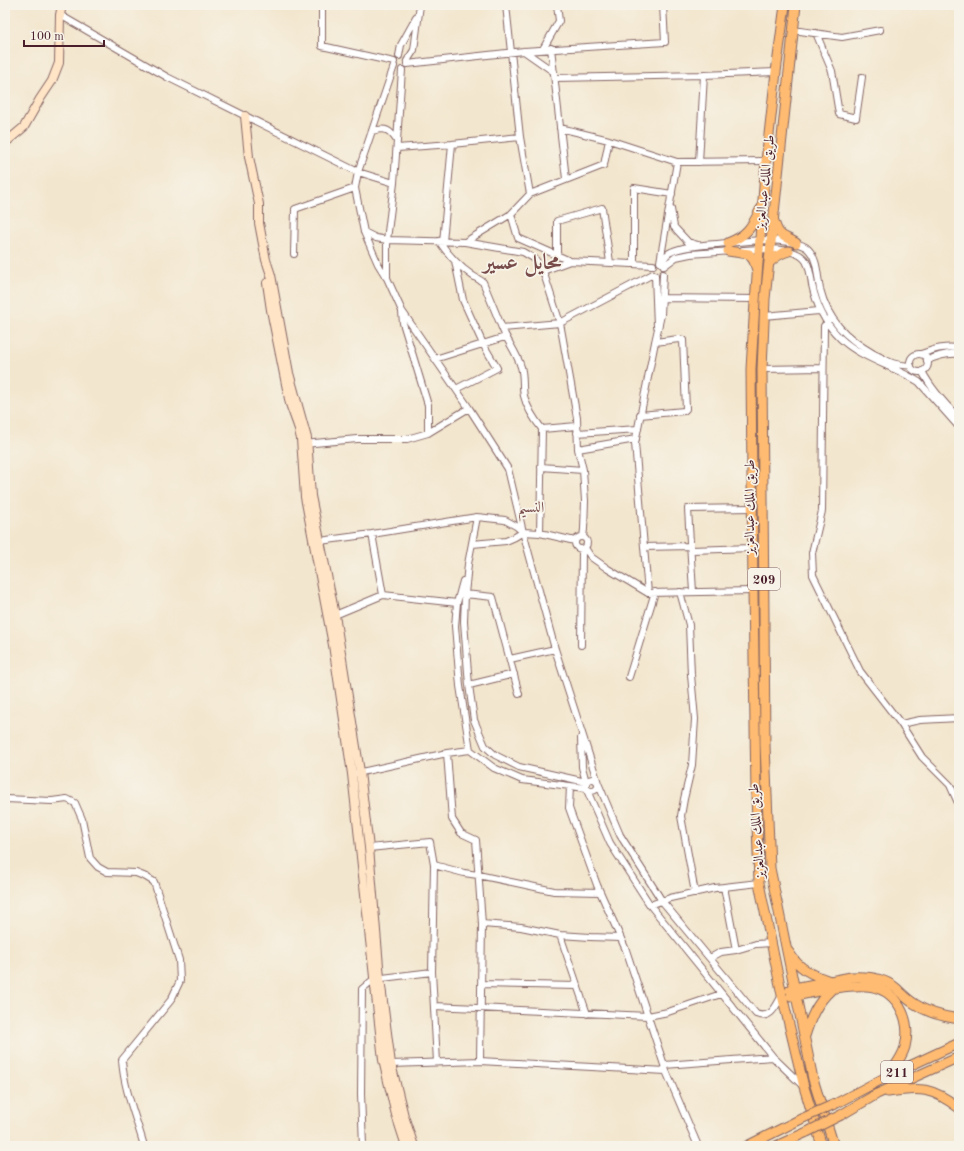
<svg xmlns="http://www.w3.org/2000/svg" width="964" height="1151" font-family="'Old Standard TT',Amiri,serif">
<style>
.lines{fill:none;stroke-linecap:round;stroke-linejoin:round}
.street-casing{stroke:#856564;stroke-width:8}
.secondary-casing{stroke:#856564;stroke-width:10}
.primary-casing{stroke:#856564;stroke-width:11}
.street{stroke:#fff;stroke-width:6}
.secondary{stroke:#ffe4c6;stroke-width:8}
.primary{stroke:#febb71;stroke-width:9}
.primary-bridge-casing{stroke:#856564;stroke-width:11;stroke-linecap:butt}
.primary-bridge{stroke:#febb71;stroke-width:9}
.labels{text-anchor:middle;stroke-width:3.5;stroke-linejoin:round;paint-order:stroke}
.shield{fill:#f7f3e8;stroke:#7e5f64;stroke-width:1}
.shield-label{font-size:13px;font-weight:bold;fill:#4a1f2b}
.street-label{font-size:14px;fill:#4a1f2b;stroke:#f7f3e8}
.neighbourhood-label{font-size:15px;fill:#784c4a;stroke:#f7f3e8}
.town-label{font-size:22px;font-weight:bold;fill:#784c4a;stroke:#f7f3e8}
</style>
<rect width="100%" height="100%" fill="#f7f3e8"/>
<filter id="ink" filterUnits="userSpaceOnUse"><feTurbulence type="fractalNoise" baseFrequency=".025" numOctaves="2"/><feDisplacementMap in="SourceGraphic" scale="8" xChannelSelector="R" yChannelSelector="G"/><feConvolveMatrix kernelMatrix="1 2 1 2 8 2 1 2 1" color-interpolation-filters="sRGB"/></filter>
<filter id="wash" filterUnits="userSpaceOnUse"><feTurbulence type="fractalNoise" baseFrequency=".012" numOctaves="4" result="noise"/><feDisplacementMap in="SourceGraphic" scale="16" xChannelSelector="R" yChannelSelector="G"/><feGaussianBlur stdDeviation="0.9" result="paint"/><feColorMatrix in="noise" values="0 0 0 0 0 0 0 0 0 0 0 0 0 0 0 0 0 1.4 0 .05"/><feComposite in="paint" operator="in"/></filter>
<g filter="url(#wash)">
<rect width="100%" height="100%" fill="#f3e6ce"/>
</g>
<g filter="url(#ink)">
<g class="lines">
<defs>
<path id="street" d="M 322,5 L 322,46 L 394,62
M 506,5 L 520,137 L 530,194 L 511,214 L 465,242 L 523,252 L 535,259 L 543,271 L 560,323 L 577,418 L 578,449 L 583,470 L 585,501 L 584,529 L 583,537
M 60,15 L 167,77 L 358,172 L 394,66
M 793,30 L 842,37 L 880,30
M 816,33 L 832,71 L 839,114 L 856,118 L 862,77
M 551,48 L 566,179
M 543,49 L 559,21 L 557,5
M 524,51 L 554,72
M 399,56 L 401,45 L 416,18
M 407,61 L 414,50 L 420,5
M 407,64 L 524,51 L 665,42 L 663,5
M 402,70 L 394,183 L 387,240 L 387,278 L 402,311 L 469,408 L 508,469 L 523,532 L 555,649 L 598,783 L 620,835 L 662,901 L 756,1014 C 771,1020 776,1006 782,995
M 555,78 L 704,75 L 776,72
M 560,128 L 609,140 L 677,162 L 766,161
M 372,131 C 386,127 390,130 397,141
M 397,148 L 452,144 L 520,137
M 699,162 L 704,75
M 530,194 L 604,165 L 609,140
M 671,209 L 674,227 L 688,242 L 698,245
M 511,214 L 518,238 L 570,261
M 364,232 L 376,238 L 387,240 L 465,242
M 439,241 C 451,259 464,272 483,282 L 502,328 L 560,323 L 653,274
M 443,242 L 452,144
M 743,250 C 758,249 797,246 806,261 C 810,268 811,277 812,285 C 817,306 824,322 840,338 C 862,359 894,366 919,382 L 959,427
M 294,254 L 295,209 L 355,188
M 557,255 L 557,221 L 602,208 L 610,262
M 455,261 L 463,300 L 483,344 L 497,368 L 456,389
M 660,262 L 677,162
M 661,263 C 664,259 666,254 671,252 C 685,245 712,245 727,243 C 738,242 750,241 761,240 C 772,240 800,241 808,249 C 818,259 817,275 820,289 C 828,321 846,338 874,354 C 879,356 885,360 890,362 C 896,365 904,365 911,366
M 634,264 L 634,188 L 672,194
M 664,266 L 676,257 L 690,254 L 732,251
M 543,271 L 570,261 L 653,265
M 655,275 L 657,326
M 386,277 L 378,264 L 364,232 L 355,188 L 358,172 L 394,183
M 656,298 L 755,299
M 402,312 L 403,323 L 428,405 L 428,433
M 764,316 L 819,311
M 831,317 L 824,326 L 822,511 L 812,553 L 813,575 L 860,671 L 901,724 L 922,757 L 950,785 L 959,805
M 502,328 C 507,341 517,353 521,367 C 524,376 522,386 524,396 C 527,408 534,419 542,429
M 921,354 C 935,349 944,346 959,348
M910 363a9 9 0 1 1 18 0a9 9 0 1 1-18 0Z
M 435,359 L 505,337
M 927,361 C 938,355 947,353 959,354
M 762,369 L 823,368
M 922,371 C 931,389 945,404 959,418
M 640,415 L 684,411 L 686,409 L 683,340 L 679,339 L 655,342
M 577,433 L 638,429
M 304,444 L 357,439 L 407,439 L 428,433 L 469,408
M 578,449 L 636,439
M 541,467 L 583,470
M 477,517 L 468,564 L 465,594 L 464,622 L 469,685 L 474,720 L 485,746 L 495,755 L 519,767 L 586,782 L 582,767 L 581,738
M 540,533 L 542,429 L 577,426
M 372,534 L 383,595 L 457,603
M575 543a6 6 0 1 1 12 0a6 6 0 1 1-12 0Z
M 320,541 L 372,534 L 477,517 L 505,520 L 516,526 L 523,532 L 540,533 L 575,541
M 472,544 L 506,541 L 515,537 L 523,532
M 644,547 L 690,546
M 585,548 L 591,557 L 608,569 L 648,593 L 753,591
M 691,550 L 752,548
M 680,592 L 689,625 L 691,675 L 695,719 L 692,765 L 684,799 L 681,816 L 695,893
M 693,592 L 688,509 L 752,508
M 648,593 L 635,443 L 655,342 L 661,315 L 663,274
M 465,594 L 493,597 L 519,694
M 335,615 L 383,595
M 581,645 L 582,549
M 510,659 L 555,649
M 629,677 L 655,592
M 469,685 L 514,674
M 901,724 L 920,720 L 959,718
M 470,750 L 494,768 L 522,780 L 586,788 L 610,843 L 650,905 L 773,1057 L 803,1086
M 447,753 L 452,819 L 461,833 L 476,840 L 482,924 L 480,1061
M 357,773 L 447,753 L 470,750 L 460,686 L 455,626 L 457,603 L 463,581
M586 785a6 6 0 1 1 12 0a6 6 0 1 1-12 0Z
M 570,786 L 569,808 L 597,885 L 626,950 L 666,1071 L 698,1146
M 5,799 L 52,801 L 67,799 L 75,803 L 82,819 L 90,858 L 98,867 L 107,872 L 136,873 L 146,877 L 154,882 L 179,960 L 180,981 L 171,1000 L 122,1060 C 124,1090 136,1117 144,1146
M 369,848 L 430,842 L 434,865 L 432,972 L 437,1062
M 434,865 L 464,873 L 478,875 L 554,891 L 600,892
M 724,887 L 736,950
M 650,905 L 670,898 L 715,888 L 759,883
M 482,924 L 521,927 L 560,935 L 590,937 L 620,938
M 560,935 L 587,1014
M 710,958 L 721,952 L 736,950 L 756,944 L 771,943
M 481,984 L 578,986
M 434,1006 L 648,1016 L 668,1012 L 721,994
M 391,1064 L 480,1061 L 666,1071
M 664,1065 L 773,1057
M 363,1146 L 361,1094 L 362,989 L 374,979 L 432,972"/>
<path id="secondary" d="M 245,116 L 249,157 L 259,204 L 259,223 L 266,260 L 271,275 L 289,373 L 307,438 L 311,496 L 335,615 L 360,772 L 369,848 L 380,978 L 391,1064 L 404,1116 L 414,1146
M 5,143 L 24,127 L 40,99 L 52,81 L 59,63 L 60,15 L 62,5
M 267,283 L 271,310 L 290,404 L 298,426 L 301,439 L 305,497 L 333,645 L 352,774 L 383,1060 L 396,1115 L 406,1146"/>
<path id="primary" d="M 785,5 L 776,72 L 766,161 L 755,302 L 751,369 L 753,591 L 756,794 L 759,883 L 782,995 L 804,1087 L 822,1146
M 796,5 L 765,299 L 762,369 L 765,745 L 770,868 L 813,1079 L 834,1146
M 774,221 C 779,238 783,235 796,243
M 728,243 C 746,236 752,227 760,210
M 728,251 L 749,254 L 754,261 L 757,270
M 769,263 C 775,257 780,253 789,251
M 789,952 C 798,969 813,975 830,981
M 790,990 L 794,988 L 851,977 C 866,976 884,978 896,988 C 902,994 908,1000 915,1004 C 928,1013 944,1017 959,1019
M 791,996 L 796,996 C 816,992 846,984 866,986 C 897,988 912,1019 905,1047 C 902,1058 894,1067 888,1076
M 805,1036 C 811,1017 816,1004 831,990
M 888,1092 C 920,1087 932,1087 959,1108
M 837,1103 L 888,1076 L 959,1043
M 841,1115 L 877,1094 L 959,1057
M 747,1146 L 801,1119
M 776,1146 L 807,1132"/>
</defs>
<!-- street casing -->
<use href="#street" class="street-casing"/>
<!-- secondary casing -->
<use href="#secondary" class="secondary-casing"/>
<!-- primary casing -->
<use href="#primary" class="primary-casing"/>
<!-- street -->
<use href="#street" class="street"/>
<!-- secondary -->
<use href="#secondary" class="secondary"/>
<!-- primary -->
<use href="#primary" class="primary"/>
<defs>
<path id="primary-bridge" d="M 801,1119 L 837,1103
M 807,1132 L 841,1115"/>
</defs>
<!-- primary-bridge casing -->
<use href="#primary-bridge" class="primary-bridge-casing"/>
<!-- primary-bridge -->
<use href="#primary-bridge" class="primary-bridge"/>
</g>
</g>
<g class="labels">
<!-- shield labels -->
<g class="shield">
<rect x="748" y="568" width="32" height="22" rx="3"/>
<rect x="881" y="1061" width="32" height="22" rx="3"/>
</g>
<g class="shield-label">
<text x="764" y="584">209</text>
<text x="897" y="1077">211</text>
</g>
<!-- street labels -->
<g class="street-label">
<text transform="translate(764 182) rotate(-84)" y="5">طريق الملك عبدالعزيز</text>
<text transform="translate(749 507) rotate(-90)" y="5">طريق الملك عبدالعزيز</text>
<text transform="translate(756 831) rotate(-94)" y="5">طريق الملك عبدالعزيز</text>
</g>
<!-- neighbourhood labels -->
<g class="neighbourhood-label">
<text x="531" y="512">النسيم</text>
</g>
<!-- town labels -->
<g class="town-label">
<text x="522" y="269">محايل عسير</text>
</g>
</g>
<!-- margin -->
<rect width="964" height="1151" fill="none" stroke="#f7f3e8" stroke-width="20"/>
<!-- scale -->
<path d="M24 40v6h80v-6" fill="none" stroke="#4a1f2b" stroke-width="2"/>
<text x="30" y="40" font-size="12" fill="#4a1f2b" stroke="#f7f3e8" stroke-width="3" paint-order="stroke">100 m</text>
</svg>
